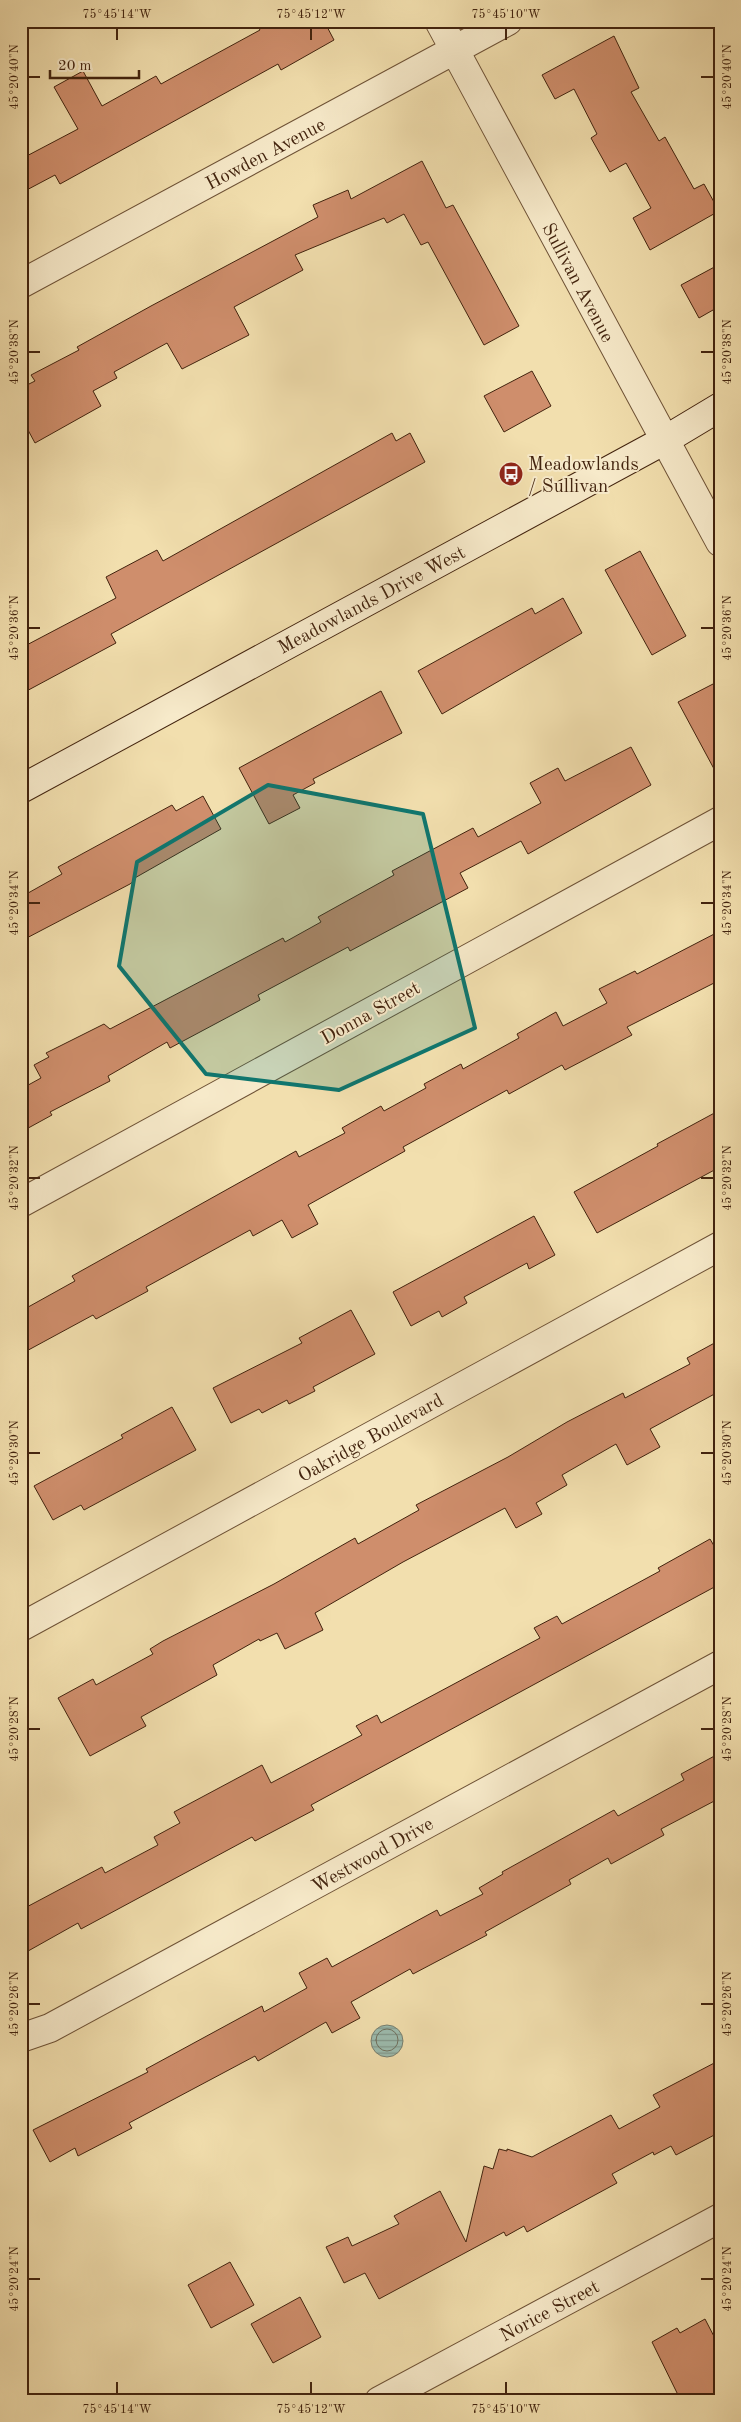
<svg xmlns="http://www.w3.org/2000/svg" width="741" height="2422" font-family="'Old Standard TT',serif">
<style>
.water{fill:url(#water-rules);stroke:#787f6f}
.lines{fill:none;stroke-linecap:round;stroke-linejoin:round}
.shore{stroke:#6f705e;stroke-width:1}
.building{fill:#cf8e6c;stroke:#42230e}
.street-casing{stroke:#6e5236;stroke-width:30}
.secondary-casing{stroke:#42230e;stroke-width:30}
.street{stroke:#f7eaca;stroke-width:28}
.secondary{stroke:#f7eaca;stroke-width:28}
.marked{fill:#0f766e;fill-opacity:0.2;stroke:#0f766e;stroke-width:4;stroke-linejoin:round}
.ticks{fill:none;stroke:#42230e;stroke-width:2}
.labels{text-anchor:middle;stroke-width:4;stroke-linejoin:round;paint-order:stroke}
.street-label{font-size:19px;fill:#42230e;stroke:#f7eaca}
.poi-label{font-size:19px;fill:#42230e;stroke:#f7eaca;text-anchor:start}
.neatline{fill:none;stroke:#42230e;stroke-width:2}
.ticks-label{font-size:12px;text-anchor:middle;fill:#42230e}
</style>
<defs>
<pattern id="water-rules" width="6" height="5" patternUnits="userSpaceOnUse" patternTransform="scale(1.25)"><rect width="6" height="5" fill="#9cbcaf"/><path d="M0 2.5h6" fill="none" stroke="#81988d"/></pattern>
</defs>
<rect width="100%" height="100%" fill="#f2dfae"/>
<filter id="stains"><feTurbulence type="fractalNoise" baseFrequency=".004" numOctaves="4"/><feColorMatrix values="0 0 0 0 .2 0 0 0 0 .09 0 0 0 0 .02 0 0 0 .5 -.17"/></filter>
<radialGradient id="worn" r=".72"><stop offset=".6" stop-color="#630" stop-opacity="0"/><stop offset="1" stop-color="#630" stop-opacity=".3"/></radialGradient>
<!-- water -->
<path class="water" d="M371 2041a16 16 0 1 1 32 0a16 16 0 1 1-32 0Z"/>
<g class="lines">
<!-- shore -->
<path class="shore" d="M376 2040a11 11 0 1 1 22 0a11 11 0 1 1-22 0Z"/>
</g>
<!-- building -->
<path class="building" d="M 255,21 L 324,21 L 334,40 L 281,70 L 278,64 L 60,184 L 55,175 L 21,193 L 21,159 L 78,129 L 54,87 L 83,71 L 102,106 L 156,76 L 161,84 L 181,73 L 260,30 Z
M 614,36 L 639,88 L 631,92 L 659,141 L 665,137 L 694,189 L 704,184 L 719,211 L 650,250 L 633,218 L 651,208 L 626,163 L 610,172 L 591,138 L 597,134 L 574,89 L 555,99 L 542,75 Z
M 422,161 L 446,208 L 453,205 L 519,326 L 484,345 L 428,242 L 421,245 L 404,214 L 387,223 L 384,218 L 295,255 L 303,270 L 234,307 L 249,335 L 182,369 L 167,343 L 114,372 L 117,378 L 93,391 L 101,406 L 35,443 L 21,417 L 21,388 L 35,381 L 31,375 L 79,350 L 77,347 L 151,306 L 318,217 L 313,205 L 348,190 L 351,199 Z
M 720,264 L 720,306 L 699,318 L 681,285 Z
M 532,371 L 551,406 L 504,432 L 484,396 Z
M 392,433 L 396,441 L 410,433 L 425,462 L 111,634 L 116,643 L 21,694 L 21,648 L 116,598 L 106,577 L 157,550 L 163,561 Z
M 640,551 L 686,636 L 652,655 L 605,570 Z
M 563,598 L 582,633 L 442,714 L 418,671 L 532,608 L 535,614 Z
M 713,684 L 720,696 L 720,780 L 678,702 Z
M 381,691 L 402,733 L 313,779 L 315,783 L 293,795 L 300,808 L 269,824 L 239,768 Z
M 631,747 L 651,785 L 528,854 L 521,841 L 460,873 L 468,888 L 350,951 L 348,947 L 258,995 L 260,1000 L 170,1048 L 167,1042 L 108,1076 L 110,1081 L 50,1112 L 52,1115 L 21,1132 L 21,1089 L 41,1078 L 34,1065 L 49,1057 L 46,1053 L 104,1024 L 110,1029 L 283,938 L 285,942 L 321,922 L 318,917 L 394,875 L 392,871 L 473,828 L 478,837 L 541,803 L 530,783 L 558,768 L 565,781 Z
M 203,796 L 221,829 L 133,879 L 134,881 L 130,884 L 21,941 L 21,897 L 62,874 L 58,867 L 172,805 L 176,811 Z
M 720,931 L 720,980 L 627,1027 L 632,1035 L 565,1070 L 562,1065 L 509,1094 L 507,1090 L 403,1147 L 405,1151 L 308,1205 L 318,1224 L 292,1238 L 282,1220 L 253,1236 L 250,1230 L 146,1287 L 148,1291 L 96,1319 L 93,1315 L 21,1354 L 21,1311 L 75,1281 L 72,1276 L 296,1151 L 299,1157 L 345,1133 L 342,1128 L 381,1106 L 384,1111 L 426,1088 L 424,1084 L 461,1064 L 463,1069 L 519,1038 L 517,1034 L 556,1012 L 563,1026 L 607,1003 L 599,989 L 635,971 L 637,974 Z
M 720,1110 L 720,1167 L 597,1233 L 574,1192 L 658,1146 L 657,1144 Z
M 534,1216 L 555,1255 L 529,1269 L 527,1263 L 464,1297 L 467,1303 L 442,1317 L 439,1311 L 411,1326 L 393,1292 Z
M 351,1310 L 375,1354 L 313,1387 L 315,1391 L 289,1404 L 287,1400 L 262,1413 L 259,1409 L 231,1423 L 213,1388 L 302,1343 L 299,1338 Z
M 720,1340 L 720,1391 L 650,1429 L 660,1447 L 627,1465 L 616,1444 L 562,1475 L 567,1485 L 536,1503 L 542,1514 L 516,1528 L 505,1508 L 403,1562 L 315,1613 L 323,1630 L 285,1649 L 277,1633 L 260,1641 L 259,1639 L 213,1665 L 217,1675 L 141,1717 L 146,1726 L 90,1756 L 58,1698 L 93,1679 L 96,1685 L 153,1654 L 150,1649 L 163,1641 L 274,1584 L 355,1538 L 358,1544 L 419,1510 L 416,1505 L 508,1457 L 567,1422 L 623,1393 L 625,1398 L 690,1364 L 687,1358 Z
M 172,1407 L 196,1450 L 84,1510 L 81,1505 L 53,1520 L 34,1486 L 123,1438 L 121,1435 Z
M 710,1539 L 720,1556 L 720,1584 L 311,1805 L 314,1810 L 255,1841 L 252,1837 L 81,1929 L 78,1923 L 21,1955 L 21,1910 L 102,1867 L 105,1873 L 158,1845 L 154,1837 L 180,1823 L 174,1812 L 262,1765 L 271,1783 L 362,1735 L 356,1726 L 377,1715 L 381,1723 L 540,1638 L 534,1628 L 557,1616 L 562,1624 L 660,1571 L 658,1568 Z
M 720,1753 L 720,1798 L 661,1829 L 664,1835 L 611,1864 L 608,1858 L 569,1880 L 571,1884 L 485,1932 L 487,1935 L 413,1974 L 410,1969 L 351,2002 L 360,2018 L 332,2033 L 326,2022 L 258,2061 L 255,2056 L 129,2123 L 132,2128 L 78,2156 L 75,2148 L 50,2162 L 33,2130 L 148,2072 L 146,2069 L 262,2006 L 264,2012 L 307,1988 L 299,1973 L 327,1958 L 332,1967 L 437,1910 L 440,1916 L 483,1894 L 479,1888 L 503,1874 L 502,1872 L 614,1810 L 618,1816 L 684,1780 L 681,1774 Z
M 720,2060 L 720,2132 L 676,2155 L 671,2146 L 654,2155 L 653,2152 L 612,2174 L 617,2183 L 558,2215 L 527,2232 L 524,2226 L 506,2236 L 504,2232 L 379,2299 L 365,2273 L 344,2283 L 326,2247 L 348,2237 L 352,2246 L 399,2224 L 394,2216 L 440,2191 L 466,2242 L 484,2166 L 493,2169 L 499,2149 L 507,2151 L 507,2149 L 532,2157 L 611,2115 L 619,2129 L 660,2107 L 653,2095 Z
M 230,2262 L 254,2305 L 211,2328 L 188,2285 Z
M 300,2297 L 321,2337 L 273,2363 L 251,2324 Z
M 705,2319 L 720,2348 L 720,2396 L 711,2401 L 681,2401 L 652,2342 L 677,2328 L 680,2333 Z"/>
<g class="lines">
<defs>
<path id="street" d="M 439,21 L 720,542
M 21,284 L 508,21
M 21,1203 L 720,821
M 21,1627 L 720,1246
M 21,2038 L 50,2028 L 720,1665
M 379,2401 L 720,2218"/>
<path id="secondary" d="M 21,789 L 665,440 L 720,407"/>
</defs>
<!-- street casing -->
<use href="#street" class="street-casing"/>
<!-- secondary casing -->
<use href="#secondary" class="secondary-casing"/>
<!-- street -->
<use href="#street" class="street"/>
<!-- secondary -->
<use href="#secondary" class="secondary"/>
</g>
<!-- marked area -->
<path class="marked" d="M 268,785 L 423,814 L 475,1028 L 339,1090 L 206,1074 L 119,966 L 137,862 Z"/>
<!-- ticks -->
<path class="ticks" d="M 117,28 L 117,40M 311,28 L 311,40M 506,28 L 506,40M 28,77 L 40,77M 701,77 L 714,77M 28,352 L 40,352M 701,352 L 714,352M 28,628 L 40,628M 701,628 L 714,628M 28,903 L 40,903M 701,903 L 714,903M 28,1178 L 40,1178M 701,1178 L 714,1178M 28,1453 L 40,1453M 701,1453 L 714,1453M 28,1729 L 40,1729M 701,1729 L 714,1729M 28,2004 L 40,2004M 701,2004 L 714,2004M 28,2279 L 40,2279M 701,2279 L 714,2279M 117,2382 L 117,2394M 311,2382 L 311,2394M 506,2382 L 506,2394"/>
<!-- icons -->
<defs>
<symbol id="bus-disc" viewBox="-11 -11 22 22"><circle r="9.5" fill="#8f2418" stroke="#f7eaca"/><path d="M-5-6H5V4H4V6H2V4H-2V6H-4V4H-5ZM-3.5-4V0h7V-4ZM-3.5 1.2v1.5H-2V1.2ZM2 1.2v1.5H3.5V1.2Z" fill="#fff"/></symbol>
</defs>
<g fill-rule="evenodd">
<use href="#bus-disc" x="497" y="460" width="28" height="28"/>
</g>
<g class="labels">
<!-- street labels -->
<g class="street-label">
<text transform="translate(265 153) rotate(-28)" y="7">Howden Avenue</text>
<text transform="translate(579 282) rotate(62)" y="7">Sullivan Avenue</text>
<text transform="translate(371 599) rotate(-28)" y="7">Meadowlands Drive West</text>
<text transform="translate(370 1012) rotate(-29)" y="7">Donna Street</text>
<text transform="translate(370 1437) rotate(-29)" y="7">Oakridge Boulevard</text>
<text transform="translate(372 1854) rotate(-29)" y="7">Westwood Drive</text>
<text transform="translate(549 2310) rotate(-28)" y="7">Norice Street</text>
</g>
<!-- poi labels -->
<g class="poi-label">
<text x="528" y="470">Meadowlands<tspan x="528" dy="22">/ Sullivan</tspan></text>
</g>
</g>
<!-- margin -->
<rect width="741" height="2422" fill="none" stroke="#f2dfae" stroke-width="55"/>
<!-- scale -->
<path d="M50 70v8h89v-8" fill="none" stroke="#42230e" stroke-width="2.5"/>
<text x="58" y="70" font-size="15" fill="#42230e" stroke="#f7eaca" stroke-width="4" paint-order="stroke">20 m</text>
<rect x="28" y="28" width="686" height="2366" class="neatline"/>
<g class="ticks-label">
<text x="117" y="18">75°45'14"W</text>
<text x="311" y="18">75°45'12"W</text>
<text x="506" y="18">75°45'10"W</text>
<text transform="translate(14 77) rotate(-90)" y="4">45°20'40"N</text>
<text transform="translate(727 77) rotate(-90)" y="4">45°20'40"N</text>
<text transform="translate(14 352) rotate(-90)" y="4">45°20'38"N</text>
<text transform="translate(727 352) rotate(-90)" y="4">45°20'38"N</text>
<text transform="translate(14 628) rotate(-90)" y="4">45°20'36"N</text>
<text transform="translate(727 628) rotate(-90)" y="4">45°20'36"N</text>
<text transform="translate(14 903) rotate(-90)" y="4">45°20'34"N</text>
<text transform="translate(727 903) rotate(-90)" y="4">45°20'34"N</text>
<text transform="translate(14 1178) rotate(-90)" y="4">45°20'32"N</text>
<text transform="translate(727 1178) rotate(-90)" y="4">45°20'32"N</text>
<text transform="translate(14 1453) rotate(-90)" y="4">45°20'30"N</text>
<text transform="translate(727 1453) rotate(-90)" y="4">45°20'30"N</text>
<text transform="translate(14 1729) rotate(-90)" y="4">45°20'28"N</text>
<text transform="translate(727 1729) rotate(-90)" y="4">45°20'28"N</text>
<text transform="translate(14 2004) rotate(-90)" y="4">45°20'26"N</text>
<text transform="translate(727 2004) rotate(-90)" y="4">45°20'26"N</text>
<text transform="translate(14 2279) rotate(-90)" y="4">45°20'24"N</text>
<text transform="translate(727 2279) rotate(-90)" y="4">45°20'24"N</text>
<text x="117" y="2413">75°45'14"W</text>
<text x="311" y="2413">75°45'12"W</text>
<text x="506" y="2413">75°45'10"W</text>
</g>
<rect width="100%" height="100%" filter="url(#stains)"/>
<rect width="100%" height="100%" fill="url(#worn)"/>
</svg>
